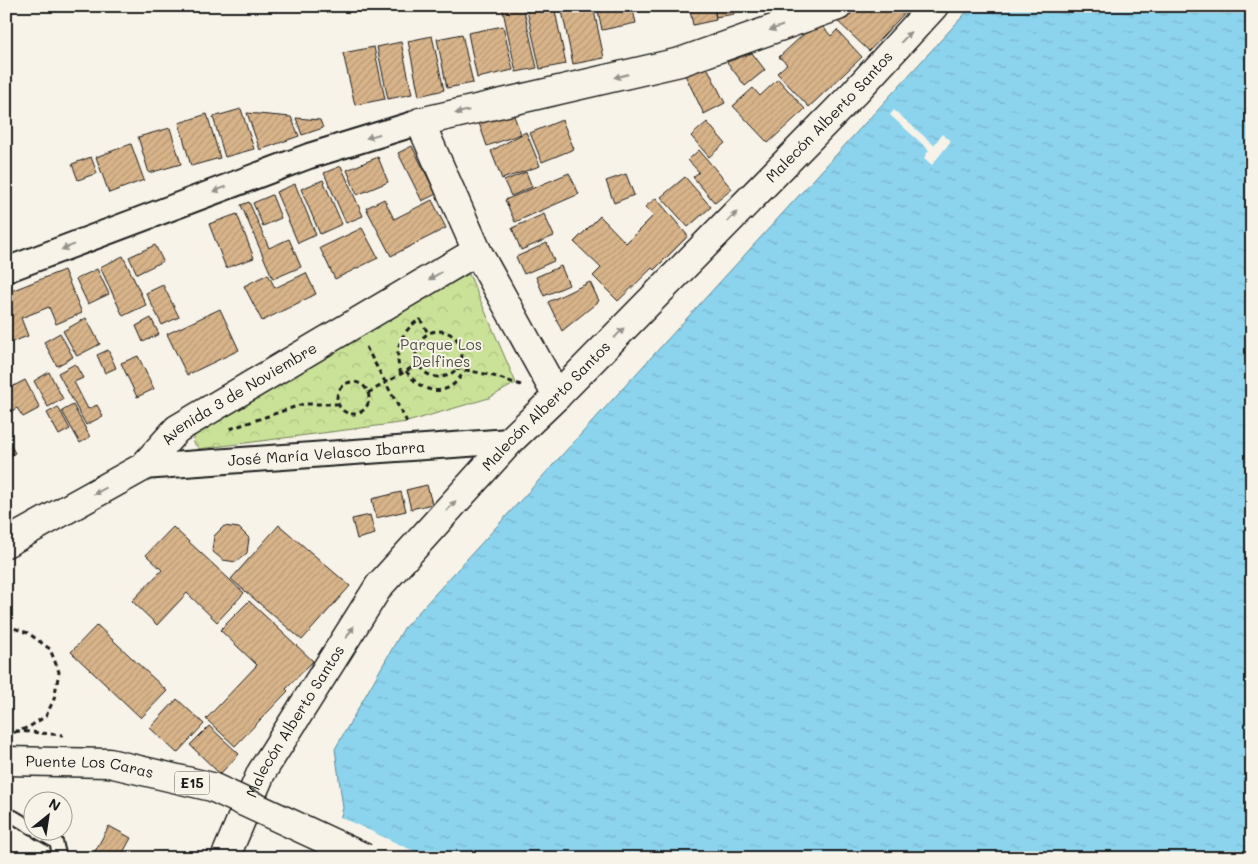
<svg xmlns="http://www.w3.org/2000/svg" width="1258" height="864" font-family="Mali,sans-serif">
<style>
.forest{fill:url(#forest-crowns);stroke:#737f5a}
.water{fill:url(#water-ripples);stroke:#5f8a99}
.pier{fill:#f7f3e8}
.building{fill:url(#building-hatch);stroke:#1c1c1c}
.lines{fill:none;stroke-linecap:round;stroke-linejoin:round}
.service-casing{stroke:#1c1c1c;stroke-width:16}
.minor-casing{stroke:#1c1c1c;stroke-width:28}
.secondary-casing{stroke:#1c1c1c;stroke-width:31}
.path{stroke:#1c1c1c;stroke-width:3;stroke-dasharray:5 4;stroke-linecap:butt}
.service{stroke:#f7f3e8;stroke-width:12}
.minor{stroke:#f7f3e8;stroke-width:24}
.secondary{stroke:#f7f3e8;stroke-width:28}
.trunk-bridge-casing{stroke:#1c1c1c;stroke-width:31;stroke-linecap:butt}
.path-bridge{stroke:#1c1c1c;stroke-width:3;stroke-dasharray:5 4;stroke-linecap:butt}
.trunk-bridge{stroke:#f7f3e8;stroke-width:28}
.oneway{fill:#94928c}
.labels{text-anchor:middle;stroke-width:4;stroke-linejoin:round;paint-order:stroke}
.shield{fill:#f7f3e8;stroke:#5e5c59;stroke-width:1}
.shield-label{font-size:14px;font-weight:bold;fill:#1c1c1c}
.street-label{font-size:15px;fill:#1c1c1c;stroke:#f7f3e8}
.park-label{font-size:15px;fill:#505741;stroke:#f7f3e8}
</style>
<defs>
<pattern id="forest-crowns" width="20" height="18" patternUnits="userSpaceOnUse" patternTransform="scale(1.25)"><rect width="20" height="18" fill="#cae298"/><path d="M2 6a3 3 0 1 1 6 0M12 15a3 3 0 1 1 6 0" fill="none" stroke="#adc182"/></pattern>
<pattern id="water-ripples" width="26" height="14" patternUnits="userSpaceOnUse" patternTransform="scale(1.25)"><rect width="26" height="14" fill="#8cd3ed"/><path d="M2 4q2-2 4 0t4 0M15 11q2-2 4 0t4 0" fill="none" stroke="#78b5cb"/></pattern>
<pattern id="building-hatch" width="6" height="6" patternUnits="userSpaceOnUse" patternTransform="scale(1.25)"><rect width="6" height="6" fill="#d8b48a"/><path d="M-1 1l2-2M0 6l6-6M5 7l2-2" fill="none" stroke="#b99a76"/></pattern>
</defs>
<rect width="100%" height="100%" fill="#f7f3e8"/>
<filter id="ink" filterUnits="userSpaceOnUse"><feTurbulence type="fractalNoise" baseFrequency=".02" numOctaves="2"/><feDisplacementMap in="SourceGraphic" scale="10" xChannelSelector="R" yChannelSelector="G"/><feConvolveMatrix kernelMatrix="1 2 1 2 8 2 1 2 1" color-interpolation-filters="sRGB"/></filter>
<g filter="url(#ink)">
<!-- forest -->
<path class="forest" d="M 469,274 L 516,383 L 489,398 L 407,422 L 199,449 L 193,442 L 195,434 L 395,313 Z"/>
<!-- water -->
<path class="water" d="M 972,6 L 1252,6 L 1252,858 L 330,858 L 343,808 L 335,749 L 404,628 Z"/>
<!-- pier -->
<path class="pier" d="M 894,110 L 934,145 L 942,134 L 951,141 L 932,165 L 924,158 L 929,150 L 890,115 Z
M 338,816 L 429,858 L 327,858 Z"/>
<!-- building -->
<path class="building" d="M 502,6 L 523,6 L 537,68 L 516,72 Z
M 526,6 L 554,6 L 566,64 L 540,69 Z
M 561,6 L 593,6 L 604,58 L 573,64 Z
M 597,6 L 632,6 L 636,23 L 602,30 Z
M 689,6 L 714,6 L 716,20 L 693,25 Z
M 714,6 L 732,6 L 734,14 L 716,17 Z
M 863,6 L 911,6 L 869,51 L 832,16 Z
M 818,21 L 831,36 L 837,30 L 862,57 L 809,107 L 777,73 L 787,64 L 779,57 Z
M 503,26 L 513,70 L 477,78 L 468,33 Z
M 462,34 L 473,83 L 447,88 L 437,39 Z
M 432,36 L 444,90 L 419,96 L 408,41 Z
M 401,42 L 412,94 L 388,99 L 377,47 Z
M 374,47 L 385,99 L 355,105 L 343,53 Z
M 752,53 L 765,70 L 745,86 L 727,62 Z
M 706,65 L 725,103 L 704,114 L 685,75 Z
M 778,79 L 805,109 L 768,143 L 733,106 L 753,88 L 760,96 Z
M 241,109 L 254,149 L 225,157 L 213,117 Z
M 512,111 L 521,134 L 487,146 L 479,123 Z
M 247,113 L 291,117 L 299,136 L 260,150 Z
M 207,114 L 220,158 L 191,166 L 179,123 Z
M 296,118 L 320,120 L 323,128 L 302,135 Z
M 562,120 L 574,149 L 542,162 L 530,133 Z
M 707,122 L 725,143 L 709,157 L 691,136 Z
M 170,128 L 181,164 L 149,173 L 138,137 Z
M 526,132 L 540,166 L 502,179 L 491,151 Z
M 131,144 L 144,180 L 109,193 L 96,157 Z
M 412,146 L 436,194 L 422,201 L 398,153 Z
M 699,150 L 732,189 L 715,203 L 693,177 L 699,172 L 688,160 Z
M 91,157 L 97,173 L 78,180 L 72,164 Z
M 378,157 L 388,182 L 357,195 L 347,170 Z
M 341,166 L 363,216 L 346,223 L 324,173 Z
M 526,172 L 532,187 L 511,196 L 504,181 Z
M 569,173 L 579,194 L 515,222 L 505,200 Z
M 626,174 L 634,195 L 614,203 L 606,181 Z
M 685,177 L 711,207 L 688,227 L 661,197 Z
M 323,180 L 342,224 L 320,234 L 301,189 Z
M 295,184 L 316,235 L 298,243 L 276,192 Z
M 272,195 L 281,218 L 263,226 L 253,203 Z
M 656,198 L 688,236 L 654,270 L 652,268 L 618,301 L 593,276 L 601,268 L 574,242 L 600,216 L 626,243 L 653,216 L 645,207 Z
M 384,199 L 394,219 L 432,200 L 446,228 L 391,256 L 366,208 Z
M 249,202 L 269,248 L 289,239 L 301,267 L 273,279 L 241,205 Z
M 237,214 L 254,258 L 226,268 L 209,224 Z
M 544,214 L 554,236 L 521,250 L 512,228 Z
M 362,228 L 378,258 L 335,279 L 320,248 Z
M 547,243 L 554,261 L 524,274 L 516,257 Z
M 155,245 L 163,261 L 137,274 L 129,257 Z
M 123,256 L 146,305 L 123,316 L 100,267 Z
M 561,266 L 569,285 L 544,296 L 536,277 Z
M 97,269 L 109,294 L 88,304 L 76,279 Z
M 64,270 L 82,313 L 56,324 L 49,307 L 21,318 L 28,336 L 9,343 L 6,335 L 6,293 Z
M 306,273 L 316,294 L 262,321 L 244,286 L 268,274 L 275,288 Z
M 590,282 L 599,301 L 562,331 L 548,302 Z
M 163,285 L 179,317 L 162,325 L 146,293 Z
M 220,309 L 239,350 L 187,375 L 167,334 Z
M 86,318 L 100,344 L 77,356 L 63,331 Z
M 151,318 L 159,334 L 143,342 L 136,326 Z
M 60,333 L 73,357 L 57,366 L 44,342 Z
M 108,350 L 116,368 L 105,373 L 97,355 Z
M 138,356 L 154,389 L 137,397 L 121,363 Z
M 75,364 L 83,378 L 74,382 L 88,409 L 97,405 L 103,416 L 86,425 L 58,373 Z
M 49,372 L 63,399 L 48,407 L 34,381 Z
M 25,380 L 40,408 L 23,417 L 17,408 L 6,414 L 6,390 Z
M 73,405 L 90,437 L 80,443 L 62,411 Z
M 58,407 L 70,429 L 59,435 L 47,413 Z
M 6,437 L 15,453 L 6,458 Z
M 427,485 L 432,504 L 411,509 L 406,490 Z
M 401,492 L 406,511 L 376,518 L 372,499 Z
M 370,515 L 375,534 L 357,539 L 352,519 Z
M 279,525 L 350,586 L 302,640 L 231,579 Z
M 224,526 L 239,528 L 249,538 L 247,553 L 236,562 L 223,560 L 212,551 L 214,536 Z
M 173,527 L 244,593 L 217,622 L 187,593 L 157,625 L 132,601 L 162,570 L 146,555 Z
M 249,601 L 313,661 L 286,689 L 288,691 L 235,746 L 206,719 L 257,665 L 220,630 Z
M 97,625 L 167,691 L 141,718 L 71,652 Z
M 177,699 L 204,724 L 177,753 L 150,728 Z
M 209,726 L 239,754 L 220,774 L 190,745 Z
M 109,826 L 131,838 L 120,858 L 103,858 L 94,853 Z"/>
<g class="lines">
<defs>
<path id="service" d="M 6,815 L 14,817 L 32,828
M 38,832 L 56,842 L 60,858"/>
<g id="minor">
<path d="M 6,270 L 309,156 L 420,122"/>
<path id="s1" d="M 143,467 L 510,441"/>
</g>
<g id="secondary">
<path d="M 557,396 L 477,251 L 420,122 L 680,62 L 838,6"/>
<path id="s2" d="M 6,543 L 143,467 L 177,429 L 477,251"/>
<path id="s3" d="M 225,858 L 261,773 L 379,586 L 510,441 L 557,396 L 855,92 L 934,6"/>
</g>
</defs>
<!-- service casing -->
<use href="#service" class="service-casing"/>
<!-- minor casing -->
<use href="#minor" class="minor-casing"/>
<!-- secondary casing -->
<use href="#secondary" class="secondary-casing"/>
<!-- path -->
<path class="path" d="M 420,319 L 428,333
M416 354a23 23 0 1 1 46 0a23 23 0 1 1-46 0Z
M 366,347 L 407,422
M 456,368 L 490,375 L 521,385
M 406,371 C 423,395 449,399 464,371
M 401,374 C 393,351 400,332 420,319
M337 398a16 16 0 1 1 32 0a16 16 0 1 1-32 0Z
M 368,393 L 418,364
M 230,429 L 303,404 L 338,404
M 6,627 L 11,627 L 28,633 L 50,649 L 59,672 L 54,699 L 46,716 L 29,727 L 7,735"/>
<!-- service -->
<use href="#service" class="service"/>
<!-- minor -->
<use href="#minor" class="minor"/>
<!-- secondary -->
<use href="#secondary" class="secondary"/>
<defs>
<g id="trunk-bridge">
<path id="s4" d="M 6,761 L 109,763 L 212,787 L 365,858"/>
</g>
</defs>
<!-- trunk-bridge casing -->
<use href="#trunk-bridge" class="trunk-bridge-casing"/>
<!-- path-bridge -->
<path class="path-bridge" d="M 6,730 L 63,735"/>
<!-- trunk-bridge -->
<use href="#trunk-bridge" class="trunk-bridge"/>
</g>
<!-- one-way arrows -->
<defs><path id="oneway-solid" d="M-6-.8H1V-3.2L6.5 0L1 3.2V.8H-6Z" transform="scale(1.25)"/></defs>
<g class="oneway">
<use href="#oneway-solid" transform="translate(776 28) rotate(161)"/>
<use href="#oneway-solid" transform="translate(906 37) rotate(-47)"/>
<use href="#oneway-solid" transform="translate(621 76) rotate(167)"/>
<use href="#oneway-solid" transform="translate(462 112) rotate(167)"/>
<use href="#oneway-solid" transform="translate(373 136) rotate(163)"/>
<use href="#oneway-solid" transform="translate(220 189) rotate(159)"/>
<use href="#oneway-solid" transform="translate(732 217) rotate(-46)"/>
<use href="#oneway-solid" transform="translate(68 247) rotate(159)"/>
<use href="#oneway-solid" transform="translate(435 276) rotate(149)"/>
<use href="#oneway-solid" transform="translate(619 333) rotate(-46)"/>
<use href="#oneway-solid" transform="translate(100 491) rotate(151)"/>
<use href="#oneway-solid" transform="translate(451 506) rotate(-48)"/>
<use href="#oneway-solid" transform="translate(350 632) rotate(-58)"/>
</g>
</g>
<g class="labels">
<!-- shield labels -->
<rect class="shield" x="174.5" y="771.5" width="35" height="23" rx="4"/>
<g class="shield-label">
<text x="192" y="788">E15</text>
</g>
<!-- street labels -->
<g class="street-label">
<text dy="5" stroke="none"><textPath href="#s3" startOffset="964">Malecón Alberto Santos</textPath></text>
<text dy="5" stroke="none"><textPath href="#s2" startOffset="279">Avenida 3 de Noviembre</textPath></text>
<text dy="5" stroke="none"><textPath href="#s3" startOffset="559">Malecón Alberto Santos</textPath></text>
<text dy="5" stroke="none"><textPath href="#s1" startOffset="184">José María Velasco Ibarra</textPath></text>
<text dy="5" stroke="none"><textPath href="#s3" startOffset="154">Malecón Alberto Santos</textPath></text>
<text dy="5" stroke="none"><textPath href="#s4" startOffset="84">Puente Los Caras</textPath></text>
</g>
<!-- park labels -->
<g class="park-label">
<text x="441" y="350">Parque Los<tspan x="441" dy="17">Delfines</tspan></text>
</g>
</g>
<!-- margin -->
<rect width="1258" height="864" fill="none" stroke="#f7f3e8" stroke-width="25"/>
<rect x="12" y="12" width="1233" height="839" fill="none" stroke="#1c1c1c" stroke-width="2" filter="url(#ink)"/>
<!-- north arrow -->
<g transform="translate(48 816) rotate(30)"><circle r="24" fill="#f7f3e8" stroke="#9f9d96"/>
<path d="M0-4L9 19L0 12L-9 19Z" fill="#1c1c1c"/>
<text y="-8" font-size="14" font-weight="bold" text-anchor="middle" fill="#1c1c1c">N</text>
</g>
</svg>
